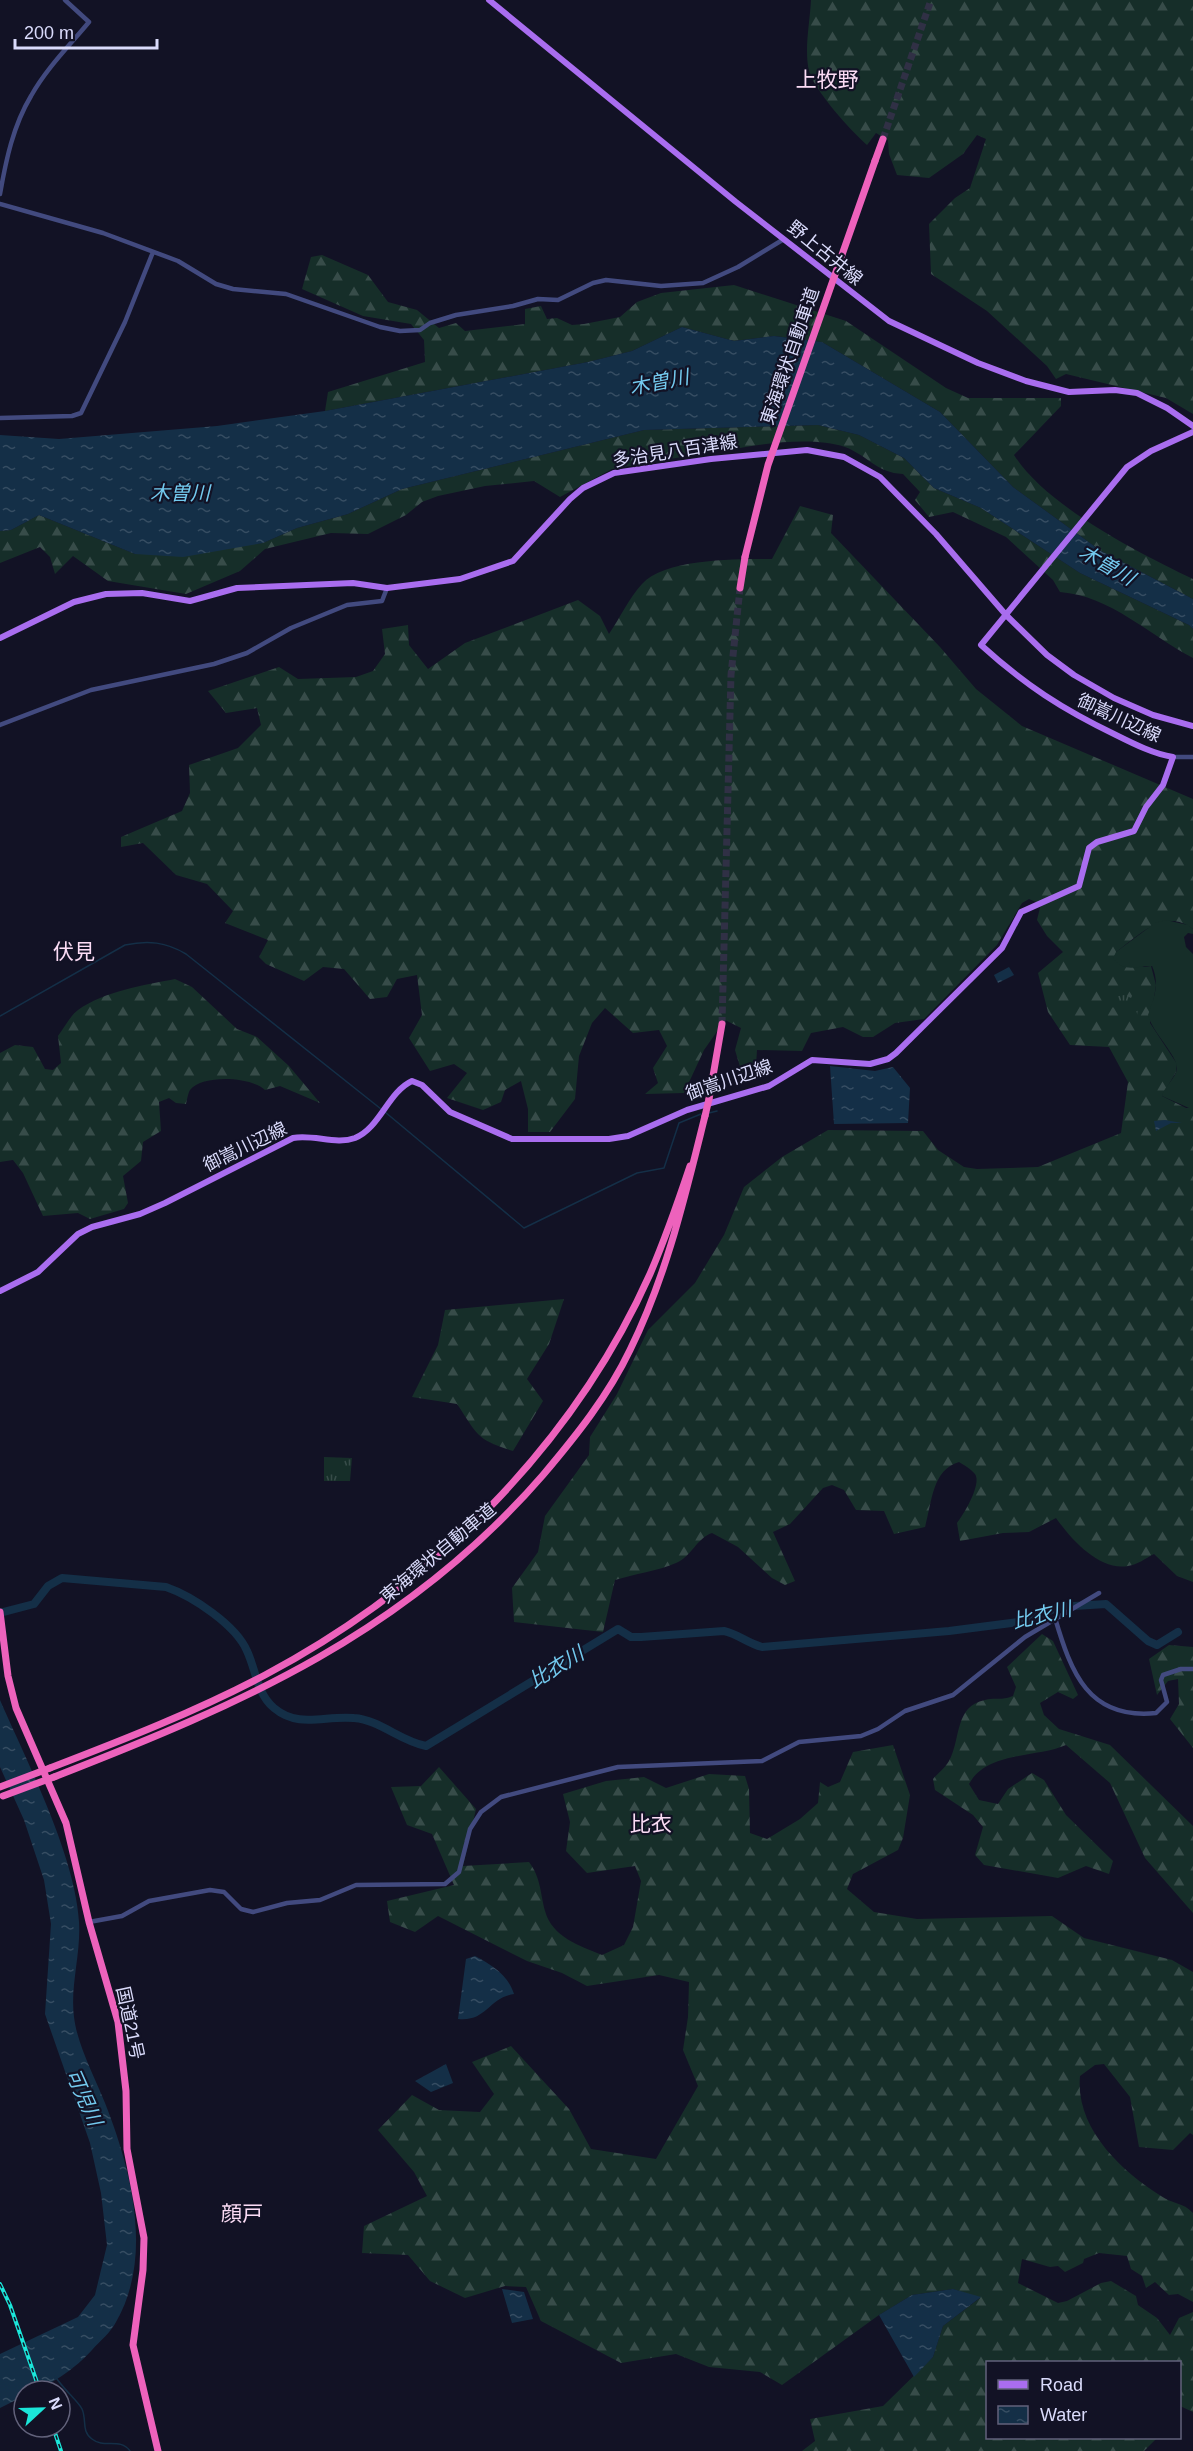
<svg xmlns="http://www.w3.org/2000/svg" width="1193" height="2451" font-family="Arial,'Noto Sans JP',sans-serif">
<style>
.forest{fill:url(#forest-firs)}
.park{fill:url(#park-tufts)}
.garden{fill:#162e29}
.water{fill:url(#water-ripples)}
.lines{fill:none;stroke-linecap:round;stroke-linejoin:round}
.stream{stroke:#142f47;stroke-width:1.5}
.river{stroke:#142f47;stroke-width:8}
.highway-tunnel{stroke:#303045;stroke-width:7;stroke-dasharray:7 3.5;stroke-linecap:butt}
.minor{stroke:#424a7f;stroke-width:4.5}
.major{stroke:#a96def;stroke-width:6}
.highway{stroke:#ed62bc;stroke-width:7}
.rail-casing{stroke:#1be6d9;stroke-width:4}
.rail{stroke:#121225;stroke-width:1.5;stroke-dasharray:4.5;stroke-linecap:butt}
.highway-bridge{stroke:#ed62bc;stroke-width:7}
.labels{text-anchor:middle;stroke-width:4.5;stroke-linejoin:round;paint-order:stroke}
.street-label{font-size:18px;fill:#dadbfb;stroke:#121225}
.water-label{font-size:20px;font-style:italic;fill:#73caef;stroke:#121225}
.quarter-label{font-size:21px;fill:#fbdcf5;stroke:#121225}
</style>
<defs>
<pattern id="forest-firs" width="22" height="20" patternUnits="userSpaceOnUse" patternTransform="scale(1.5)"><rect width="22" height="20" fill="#162e29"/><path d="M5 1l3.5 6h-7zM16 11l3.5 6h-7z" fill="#374c49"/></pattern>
<pattern id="park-tufts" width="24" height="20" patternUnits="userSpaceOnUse" patternTransform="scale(1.5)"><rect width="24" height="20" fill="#162e29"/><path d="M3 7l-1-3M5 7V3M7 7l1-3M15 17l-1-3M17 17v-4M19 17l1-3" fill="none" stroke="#374c49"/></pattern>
<pattern id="water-ripples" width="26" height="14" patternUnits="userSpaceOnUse" patternTransform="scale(1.5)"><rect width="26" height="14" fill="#142f47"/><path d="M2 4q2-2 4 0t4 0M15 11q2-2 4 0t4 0" fill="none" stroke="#364d62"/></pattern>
</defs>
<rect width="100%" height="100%" fill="#121225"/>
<!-- forest -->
<path class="forest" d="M 811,0 L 1193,0 L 1193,414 L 1166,398 L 1066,374 L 1056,379 L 1047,366 L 987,311 L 931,274 L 929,224 L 955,198 L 970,188 L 986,139 L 977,135 L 963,154 L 929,178 L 897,175 L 889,154 L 888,140 L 876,133 L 867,145 C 851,131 814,90 809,71 C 804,49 810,22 811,0 Z
M 322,255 L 368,275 L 388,302 L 417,310 L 439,328 L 456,323 L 465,331 L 525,324 L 525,309 L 541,306 L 547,319 L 557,318 L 572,325 L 584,324 L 620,317 L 637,302 L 661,293 L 734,285 L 846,321 L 946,388 L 968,398 L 1061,398 L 1061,406 L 1014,455 C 1046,506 1139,553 1193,579 L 1193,599 L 1101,551 L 1013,487 L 940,412 L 822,342 L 775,336 L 734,341 L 682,327 L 632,351 L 588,362 L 325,411 L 328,392 L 425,362 L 424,340 L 411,324 L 363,316 L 302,289 L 311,257 Z
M 818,425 L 859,435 L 904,458 L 934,488 L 981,508 L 1080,573 L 1189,625 L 1193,629 L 1193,658 C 1149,635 1111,596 1060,592 L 1053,580 L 1006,537 L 953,512 L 929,517 L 915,500 L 920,492 L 903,474 C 877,473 867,455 845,447 C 812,436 757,444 724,451 L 719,438 L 700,438 L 693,455 L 612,469 L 560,497 L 534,481 L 485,486 L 438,496 L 422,502 L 406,515 L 368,534 L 331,533 L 265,549 L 240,571 L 186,594 L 108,581 L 73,556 L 55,574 L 50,557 L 40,547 L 0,563 L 0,531 L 11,530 L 39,515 L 135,554 L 263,543 L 297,528 L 348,514 L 402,489 L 644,430 Z
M 800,506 L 833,515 L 831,533 L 940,647 L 976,689 L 1022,726 L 1193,799 L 1193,929 C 1165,907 1139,935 1116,952 L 1144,967 L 1151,966 L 1156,985 L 1150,1023 L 1177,1064 L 1176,1072 L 1162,1096 L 1186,1108 L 1193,1108 L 1193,1582 L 1177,1576 L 1154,1554 C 1146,1558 1137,1565 1128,1566 C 1099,1571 1071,1539 1056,1518 L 1029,1532 L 1003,1533 L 960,1541 L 957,1523 C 964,1514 982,1484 975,1474 C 971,1469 964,1465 959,1462 C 932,1470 932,1502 925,1527 L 894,1534 L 884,1511 L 856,1510 L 844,1490 L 832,1485 L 823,1488 L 790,1524 L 773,1532 L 795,1581 L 785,1585 L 772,1578 L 738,1547 L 712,1533 C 697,1538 691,1557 676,1563 C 658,1571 634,1574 615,1580 L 603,1632 L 514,1622 L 512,1588 L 538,1552 L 545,1516 L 589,1455 L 590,1437 L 617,1394 L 648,1330 L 695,1283 L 724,1235 L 744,1187 L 782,1157 L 828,1130 L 923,1131 L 938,1150 L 964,1167 L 977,1169 L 1038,1167 L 1121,1133 L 1128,1082 L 1109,1047 L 1070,1045 L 1048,1012 L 1038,973 L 1063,952 L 1047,936 L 1037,920 L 1041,904 L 1029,899 L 1022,903 L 997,945 L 924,1019 L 895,1023 L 873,1037 L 863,1037 L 843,1027 L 811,1033 L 802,1051 L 757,1050 L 755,1080 L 744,1080 L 735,1050 L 741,1028 L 725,1020 L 704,1050 L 684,1093 L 645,1094 L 658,1083 L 653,1068 L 667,1046 L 659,1030 L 633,1033 L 605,1008 L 592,1023 L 579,1056 L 575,1099 L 550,1132 L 528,1132 L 528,1109 L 521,1081 L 505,1090 L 501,1102 L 483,1110 L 447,1098 L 467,1073 L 454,1064 L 430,1071 L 409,1038 L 422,1015 L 417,975 L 397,979 L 387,997 L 370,999 L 344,969 L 323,967 L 304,981 L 266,964 L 259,957 L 268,940 L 225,923 L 233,911 L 207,884 L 176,875 L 143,843 L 121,847 L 121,837 L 182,811 L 190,793 L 189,765 L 238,748 L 261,725 L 257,708 L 226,713 L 208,691 L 279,667 L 298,679 L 356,677 L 373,671 L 385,654 L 382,629 L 408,625 L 409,645 L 428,669 L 465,643 L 578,600 L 600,616 L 609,634 C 620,618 629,598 642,584 C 665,558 740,559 772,559 Z
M 175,979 L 192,987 L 237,1029 L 257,1037 L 289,1066 L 320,1103 L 280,1086 L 265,1090 C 252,1077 203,1074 190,1090 C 188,1093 187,1100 186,1104 L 176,1103 L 169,1098 L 159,1102 L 161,1131 L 143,1142 L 141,1161 L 123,1176 L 128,1203 L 124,1209 L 90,1219 L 78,1213 L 43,1216 L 23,1173 L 13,1160 L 0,1162 L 0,1053 L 15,1045 L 33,1047 L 45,1069 L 53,1070 L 61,1063 L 58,1036 C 64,1028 70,1016 78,1010 C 105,991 144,985 175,979 Z
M 564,1299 L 549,1344 L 527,1379 L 543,1401 L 513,1451 C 475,1439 478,1435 457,1404 L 412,1397 L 438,1345 L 445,1310 Z
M 1042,1634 L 1053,1641 L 1078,1695 L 1073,1699 L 1058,1692 L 1040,1703 L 1044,1715 L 1059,1729 L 1110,1745 L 1193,1826 L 1193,1913 L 1145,1858 L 1110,1783 L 1066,1745 C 1037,1758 987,1751 969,1784 L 979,1800 L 998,1804 L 1008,1789 L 1032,1773 L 1044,1780 L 1066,1815 L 1113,1861 L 1109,1874 L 1086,1866 L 1058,1878 L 984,1865 L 975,1855 L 983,1827 L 973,1815 L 935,1790 L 933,1779 C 938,1773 945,1768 949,1761 C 961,1740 954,1706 985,1700 C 996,1697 1001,1701 1013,1696 L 1016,1687 L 1007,1667 Z
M 1169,1645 L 1193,1647 L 1193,1748 L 1170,1719 L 1179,1704 L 1178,1679 L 1168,1681 L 1157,1695 L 1149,1659 Z
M 893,1745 L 910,1795 L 903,1838 L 898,1850 L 853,1874 L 847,1889 L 874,1912 L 917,1919 L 1052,1916 L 1084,1938 L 1172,1960 L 1193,1972 L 1193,2135 L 1190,2133 L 1173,2150 L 1139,2147 L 1130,2097 L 1104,2064 L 1095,2065 L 1080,2076 C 1075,2128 1121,2171 1161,2196 C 1172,2204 1183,2202 1193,2213 L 1193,2302 L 1178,2294 L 1169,2295 L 1155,2282 L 1146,2288 L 1142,2276 L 1131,2269 L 1127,2256 L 1099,2253 L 1084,2259 L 1083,2263 L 1065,2272 L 1058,2266 L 1050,2267 L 1022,2259 L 1018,2283 L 1058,2303 L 1067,2301 L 1101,2283 L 1111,2281 L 1136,2296 L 1138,2305 L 1157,2318 L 1170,2335 L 1179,2318 L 1193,2312 L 1193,2412 L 1180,2406 L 1180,2362 L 988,2362 L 988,2438 L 1157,2438 L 1144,2451 L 802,2451 L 815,2441 L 810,2419 L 883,2406 L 933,2357 L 943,2326 L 980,2298 L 953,2289 L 912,2295 L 879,2315 L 782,2385 L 760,2372 L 709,2367 L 676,2354 L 621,2363 L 541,2321 L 526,2287 L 505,2286 L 465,2298 L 430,2281 L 408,2255 L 362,2253 L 364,2226 L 427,2196 L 414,2172 L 378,2130 L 412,2095 L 439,2110 L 480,2112 L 494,2094 L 472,2062 L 511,2046 L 569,2109 L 591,2149 L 656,2159 L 698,2086 L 683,2050 L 688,2017 L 689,1982 L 659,1975 L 587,1986 L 562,1973 L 527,1961 L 438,1916 L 415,1932 L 390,1922 L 387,1901 L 454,1885 L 432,1834 L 407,1825 L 391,1787 L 421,1786 L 439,1767 L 476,1809 L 463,1866 L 529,1862 C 541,1878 540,1892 545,1911 C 552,1937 580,1946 602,1955 L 624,1945 L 633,1927 L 641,1881 L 635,1866 L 587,1873 L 566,1851 L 570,1822 L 563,1794 L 606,1781 L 644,1777 L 666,1788 L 709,1774 L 745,1776 L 749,1789 L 750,1833 L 767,1839 L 800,1819 L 818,1803 L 820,1782 L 828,1787 L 840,1782 L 853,1752 Z"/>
<!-- park -->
<path class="park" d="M 1133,994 L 1140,997 L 1137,1015 L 1123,1008 L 1108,1007 L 1109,997 L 1125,995 L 1131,998 Z
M 324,1457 L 352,1458 L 350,1481 L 324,1481 Z"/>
<!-- garden -->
<path class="garden" d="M 1166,920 L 1188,925 L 1193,929 L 1193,934 L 1188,933 L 1184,937 L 1186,947 L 1193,954 L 1193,1108 L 1189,1108 L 1162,1096 C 1164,1086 1176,1079 1177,1068 C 1177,1055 1152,1032 1148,1015 C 1154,998 1160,984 1152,966 C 1139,965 1124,974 1113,958 L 1116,952 L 1155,923 Z"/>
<!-- water -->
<path class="water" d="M 682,327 L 734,341 L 774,336 L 822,342 L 940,412 L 1013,487 L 1101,551 L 1193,599 L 1193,629 L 1189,625 L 1080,573 L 981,508 L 934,488 L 904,458 L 859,435 L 818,425 L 644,430 L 402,489 L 348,514 L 297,528 L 263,543 L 183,557 L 135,554 L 39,515 L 11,530 L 0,531 L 0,435 L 59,439 L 217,426 L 325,411 L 588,362 L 632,351 Z
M 1009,967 L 1014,975 L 998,983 L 994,975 Z
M 830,1066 L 875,1071 L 893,1067 L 910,1088 L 908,1123 L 834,1124 Z
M 1165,1120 L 1182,1123 L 1171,1123 L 1156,1131 L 1154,1121 Z
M 0,1700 C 27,1762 75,1855 79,1922 C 81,1954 70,1986 74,2017 C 77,2044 95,2078 105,2103 C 131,2169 154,2256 116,2322 C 111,2332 100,2341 92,2350 C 78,2366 46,2391 24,2391 L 24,2396 L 0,2408 L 0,2354 L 78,2317 L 95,2295 L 107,2245 L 101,2193 L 90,2143 L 45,2014 L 51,1924 L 44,1880 L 24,1820 L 0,1767 Z
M 475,1956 C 492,1965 508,1975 514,1994 C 488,1998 487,2022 458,2019 L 466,1959 Z
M 446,2064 L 453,2083 L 431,2092 L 415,2081 Z
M 502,2289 L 524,2292 L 533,2319 L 512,2323 Z
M 953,2289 L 981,2297 L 943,2326 L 933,2357 L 914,2377 L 879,2315 L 912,2295 Z"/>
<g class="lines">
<!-- stream -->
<path class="stream" d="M 0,1016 L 125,945 C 148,940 166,942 186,954 L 381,1109
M 385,1112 L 524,1228 L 637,1173 L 664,1168 L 679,1123 L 701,1114
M 709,1113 L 717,1111
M 55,2376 C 62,2388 78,2401 82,2409 C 87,2420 81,2431 92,2439 C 104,2449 120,2437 130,2451"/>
<!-- river -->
<path class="river" d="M 0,1613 L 34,1604 L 48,1586 L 62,1578 L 166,1587 C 192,1596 236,1625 247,1651 C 256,1670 257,1694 274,1708 C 299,1729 325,1715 354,1718 C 380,1720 400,1741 426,1746 L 618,1629 L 631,1637 L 641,1637 L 724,1631 C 738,1634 747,1643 762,1647 L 949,1631 L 1027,1621 L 1058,1607 L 1106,1604 L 1148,1641 L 1157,1645 L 1178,1632"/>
<!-- highway-tunnel -->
<path class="highway-tunnel" d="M 883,139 L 931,0
M 722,1024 L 731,675 L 740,588"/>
<!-- minor -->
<path class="minor" d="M 0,194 C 6,160 13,126 31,96 C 46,69 69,46 89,22 L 65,0
M 0,204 L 103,233 L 178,261 L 216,284 L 233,289 L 286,294 L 380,327 L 400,331 L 420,330 L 430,323 L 456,315 L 513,306 L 538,299 L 558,300 L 593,283 L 606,280 L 661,286 L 703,283 L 738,267 L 784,239
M 0,418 L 72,416 L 81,413 L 125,322 L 153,252
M 0,725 L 91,690 L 214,664 L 247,653 L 291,628 L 347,605 L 382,601 L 387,588
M 1173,757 L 1193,757
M 1055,1618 C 1071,1672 1088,1720 1156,1713 L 1167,1702 L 1161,1680 L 1163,1675 L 1181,1669 L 1193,1669
M 89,1922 L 122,1916 L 149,1901 L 210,1890 L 224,1892 L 241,1909 L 253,1912 L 287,1903 L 320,1900 L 356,1885 L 445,1884 L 459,1872 L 470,1829 L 481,1812 L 501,1797 L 618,1767 L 762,1761 L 799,1742 L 861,1736 L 878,1729 L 905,1711 L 953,1695 L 1025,1637 L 1099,1593"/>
<!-- major -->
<path class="major" d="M 489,0 L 736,202 L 889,321 L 978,363 L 1026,381 L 1069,392 L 1115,390 L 1137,393 L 1167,408 L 1193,426
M 0,638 L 74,602 L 106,594 L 142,593 L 190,601 L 237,588 L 353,583 L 387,588 L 460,579 L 513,561 L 570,499 L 583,488 L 614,473 L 711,459 L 807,450 L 844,457 L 880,477 L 936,534 L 1006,615 L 1047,655 L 1074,675 L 1114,698 L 1153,715 L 1193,726
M 0,1291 L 38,1272 L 78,1234 L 92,1227 L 140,1214 L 165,1203 L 293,1138 C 313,1134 336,1145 355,1138 C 380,1128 388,1092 412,1081 L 422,1085 L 450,1112 L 512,1139 L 609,1139 L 628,1136 L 687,1110 L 769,1086 L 812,1060 L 870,1064 L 888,1059 L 896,1053 L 1002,948 L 1021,912 L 1079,886 L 1089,848 L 1097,842 L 1134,831 L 1146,807 L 1163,785 L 1173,757 C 1154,754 1134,744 1116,735 C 1062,709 1025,685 981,645 L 1127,467 L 1151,451 L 1193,432"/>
<!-- highway -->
<path class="highway" d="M 875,161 L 883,139
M 740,588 L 745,557
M 709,1099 L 722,1024
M 0,1612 L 8,1676 L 16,1708 L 66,1823 L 89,1922 L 118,2022 L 126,2091 L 127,2149 L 144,2238 L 143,2270 L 133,2345 L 158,2451
M 50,1768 C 123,1740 197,1711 265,1675 C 431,1587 573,1446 650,1274 C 665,1239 678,1202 690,1166
M 54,1777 C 244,1703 406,1633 543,1475 C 576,1436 608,1396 630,1350 C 667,1275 685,1196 705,1116"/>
<defs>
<path id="rail" d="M 0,2284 L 10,2305 L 40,2391
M 53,2427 L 61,2451"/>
</defs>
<!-- rail casing -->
<use href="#rail" class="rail-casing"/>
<!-- rail -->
<use href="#rail" class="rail"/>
<!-- highway-bridge -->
<path class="highway-bridge" d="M 745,557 L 768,465 L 875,161
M 705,1116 L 709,1099
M 0,1787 L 50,1768
M 3,1796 L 54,1777"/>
</g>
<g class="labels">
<!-- street labels -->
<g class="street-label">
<text transform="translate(825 253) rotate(39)" y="6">野上古井線</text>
<text transform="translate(790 356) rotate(-71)" y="6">東海環状自動車道</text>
<text transform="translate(675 451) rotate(-9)" y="6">多治見八百津線</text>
<text transform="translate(1119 718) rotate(25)" y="6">御嵩川辺線</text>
<text transform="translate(729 1080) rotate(-19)" y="6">御嵩川辺線</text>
<text transform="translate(245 1147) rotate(-26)" y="6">御嵩川辺線</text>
<text transform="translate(438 1553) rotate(-40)" y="6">東海環状自動車道</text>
<text transform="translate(130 2023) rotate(78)" y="6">国道21号</text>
</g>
<!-- water labels -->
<g class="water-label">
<text transform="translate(659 382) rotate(-11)" y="7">木曽川</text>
<text x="180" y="500">木曽川</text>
<text transform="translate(1107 565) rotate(30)" y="7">木曽川</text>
<text transform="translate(1042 1615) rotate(-13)" y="7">比衣川</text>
<text transform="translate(556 1667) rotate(-31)" y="7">比衣川</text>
<text transform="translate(84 2097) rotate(66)" y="7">可児川</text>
</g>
<!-- quarter labels -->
<g class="quarter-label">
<text x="827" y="87">上牧野</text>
<text x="74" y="959">伏見</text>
<text x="651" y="1831">比衣</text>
<text x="242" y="2221">顔戸</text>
</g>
</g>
<!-- legend -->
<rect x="986" y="2361" width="195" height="78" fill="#121225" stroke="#62627b" stroke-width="1.5"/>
<rect x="998" y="2380" width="30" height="9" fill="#a96def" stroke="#62627b" stroke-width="1.5"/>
<text x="1040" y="2391" font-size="18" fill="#dadbfb">Road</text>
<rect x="998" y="2406" width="30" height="18" fill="url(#water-ripples)" stroke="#62627b" stroke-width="1.5"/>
<text x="1040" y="2421" font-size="18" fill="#dadbfb">Water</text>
<!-- north arrow -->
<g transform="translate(42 2409) rotate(68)"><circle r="28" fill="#121225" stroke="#62627b" stroke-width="1.5"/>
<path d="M0-4.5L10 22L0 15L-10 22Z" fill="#1be6d9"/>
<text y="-9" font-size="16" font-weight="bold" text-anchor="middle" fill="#dadbfb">N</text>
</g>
<!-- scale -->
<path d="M15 39v9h142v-9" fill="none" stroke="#dadbfb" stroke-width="3"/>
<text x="24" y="39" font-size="18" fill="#dadbfb" stroke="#121225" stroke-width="4.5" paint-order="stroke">200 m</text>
</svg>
